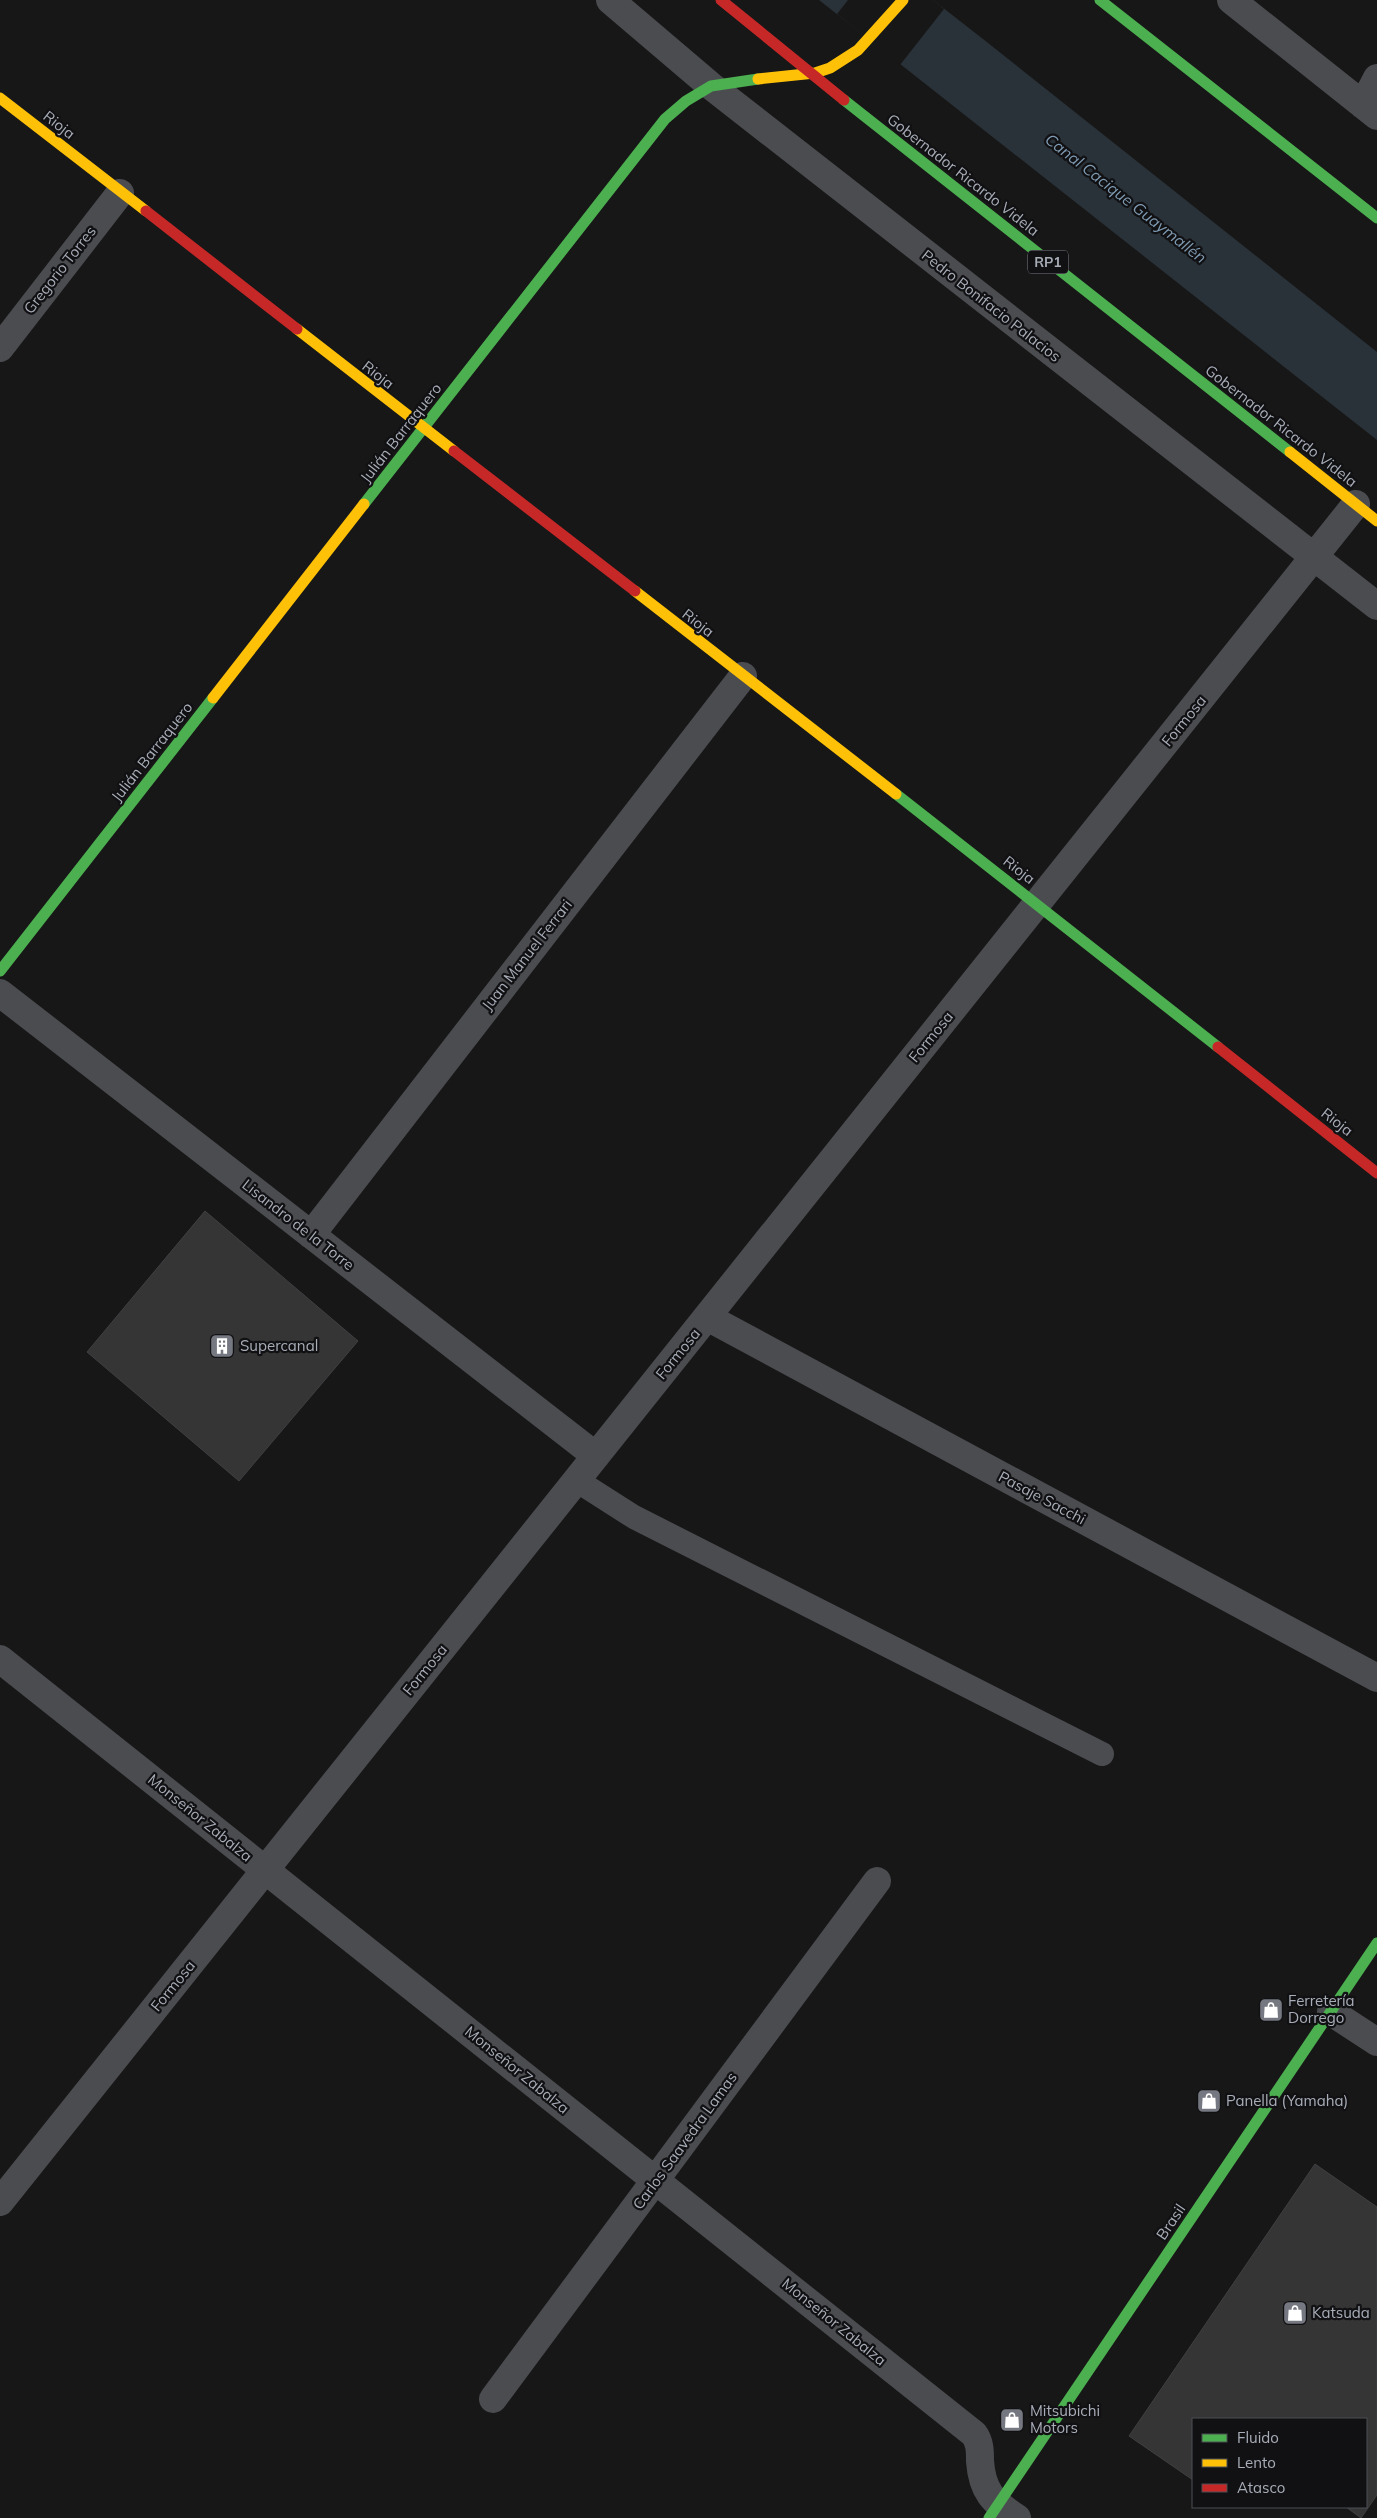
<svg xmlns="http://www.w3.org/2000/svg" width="1377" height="2518" font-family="Mulish,sans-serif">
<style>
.water{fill:#2a3239}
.pier{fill:#171717}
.building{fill:#353536;stroke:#3f4043}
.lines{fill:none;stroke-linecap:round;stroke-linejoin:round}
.lane{stroke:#4b4c50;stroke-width:24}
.street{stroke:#4b4c50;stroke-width:28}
.fast{stroke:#4caf50;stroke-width:11}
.slow{stroke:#ffc107;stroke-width:11}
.jam{stroke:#c62828;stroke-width:11}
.labels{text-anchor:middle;stroke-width:4.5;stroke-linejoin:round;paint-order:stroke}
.shield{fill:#111113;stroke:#7b7e86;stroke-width:1}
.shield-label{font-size:14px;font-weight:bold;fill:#a8adb8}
.street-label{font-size:15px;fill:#a8adb8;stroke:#111113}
.poi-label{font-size:15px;fill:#a8adb8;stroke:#111113;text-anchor:start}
.water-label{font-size:16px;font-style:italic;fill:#7f9bb3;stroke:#111113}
</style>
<rect width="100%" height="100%" fill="#171717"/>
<!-- water -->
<path class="water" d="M 819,0 L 933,0 L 983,39 L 1377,352 L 1377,440 Z"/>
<!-- pier -->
<path class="pier" d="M 848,0 L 933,0 L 944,9 L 900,65 L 837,14 Z"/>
<!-- building -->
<path class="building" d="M 205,1211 L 358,1341 L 239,1481 L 87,1352 Z
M 1315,2164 L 1377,2207 L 1377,2495 L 1361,2518 L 1346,2507 L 1366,2507 L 1366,2419 L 1193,2419 L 1193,2480 L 1129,2436 Z"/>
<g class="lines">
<!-- lane -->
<path class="lane" d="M 576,1480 L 634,1517 L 1102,1754"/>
<!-- street -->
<path class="street" d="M 610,0 L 711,86 L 1377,606
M 1231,0 L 1377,116
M 1363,105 L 1377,78
M 0,348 L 120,193
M 0,993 L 596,1456
M 311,1235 L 743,676
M 707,1317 L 1377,1678
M 0,1659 L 974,2434 C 980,2442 980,2451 980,2461 C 982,2491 993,2502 1017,2518
M 1331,2012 L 1377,2042
M 0,2202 L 1356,504
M 493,2399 L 877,1881"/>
<!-- fast -->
<path class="fast" d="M 1100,0 L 1377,218
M 844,100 L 1290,452
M 364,504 L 665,119 L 686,101 L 711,86 L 758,79
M 896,794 L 1218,1047
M 0,971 L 213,698
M 989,2518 L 1377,1943"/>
<!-- slow -->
<path class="slow" d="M 758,79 L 815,73 L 830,68 L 858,50 L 903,0
M 0,98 L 146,211
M 297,329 L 454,451
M 1290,452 L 1377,521
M 635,591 L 896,794
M 213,698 L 364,504"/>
<!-- jam -->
<path class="jam" d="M 721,0 L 844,100
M 146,211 L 297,329
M 454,451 L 635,591
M 1218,1047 L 1377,1173"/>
</g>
<!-- icons -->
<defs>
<symbol id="building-square" viewBox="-11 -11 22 22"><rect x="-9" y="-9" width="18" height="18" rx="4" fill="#757880" stroke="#111113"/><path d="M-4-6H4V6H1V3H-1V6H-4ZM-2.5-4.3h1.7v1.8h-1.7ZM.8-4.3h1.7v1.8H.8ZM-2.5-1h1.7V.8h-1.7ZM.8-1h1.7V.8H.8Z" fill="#fff"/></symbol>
<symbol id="shop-square" viewBox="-11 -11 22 22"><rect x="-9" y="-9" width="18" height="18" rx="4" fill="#757880" stroke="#111113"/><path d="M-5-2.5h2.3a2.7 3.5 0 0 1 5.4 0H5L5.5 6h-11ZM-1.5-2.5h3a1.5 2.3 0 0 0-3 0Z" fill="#fff"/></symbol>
</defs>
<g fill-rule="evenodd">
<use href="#building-square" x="208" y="1332" width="28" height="28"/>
<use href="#shop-square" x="1257" y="1996" width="28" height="28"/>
<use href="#shop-square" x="1195" y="2087" width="28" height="28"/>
<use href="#shop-square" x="1281" y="2299" width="28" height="28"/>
<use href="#shop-square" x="998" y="2406" width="28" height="28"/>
</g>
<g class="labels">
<!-- shield labels -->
<rect class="shield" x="1028" y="250.5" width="40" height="23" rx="4"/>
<g class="shield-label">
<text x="1048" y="267">RP1</text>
</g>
<!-- street labels -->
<g class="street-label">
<text transform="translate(59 125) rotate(38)" y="5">Rioja</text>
<text transform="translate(963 175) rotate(38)" y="5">Gobernador Ricardo Videla</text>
<text transform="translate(60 270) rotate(-52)" y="5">Gregorio Torres</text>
<text transform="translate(991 306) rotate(38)" y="5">Pedro Bonifacio Palacios</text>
<text transform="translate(378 375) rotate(38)" y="5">Rioja</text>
<text transform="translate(1281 426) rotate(38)" y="5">Gobernador Ricardo Videla</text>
<text transform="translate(401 433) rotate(-52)" y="5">Julián Barraquero</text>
<text transform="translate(698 623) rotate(38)" y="5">Rioja</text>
<text transform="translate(1184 721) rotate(-51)" y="5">Formosa</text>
<text transform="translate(152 752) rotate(-52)" y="5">Julián Barraquero</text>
<text transform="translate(1019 870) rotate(38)" y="5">Rioja</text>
<text transform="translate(527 955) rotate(-52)" y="5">Juan Manuel Ferrari</text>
<text transform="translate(931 1037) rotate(-51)" y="5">Formosa</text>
<text transform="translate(1337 1122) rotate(38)" y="5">Rioja</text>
<text transform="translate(298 1225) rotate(38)" y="5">Lisandro de la Torre</text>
<text transform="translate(678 1354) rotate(-51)" y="5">Formosa</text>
<text transform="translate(1042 1498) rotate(28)" y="5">Pasaje Sacchi</text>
<text transform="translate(425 1670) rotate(-51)" y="5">Formosa</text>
<text transform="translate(200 1818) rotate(39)" y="5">Monseñor Zabalza</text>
<text transform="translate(173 1986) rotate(-51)" y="5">Formosa</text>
<text transform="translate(517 2070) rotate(39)" y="5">Monseñor Zabalza</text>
<text transform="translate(685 2141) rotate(-54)" y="5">Carlos Saavedra Lamas</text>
<text transform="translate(1171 2222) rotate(-56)" y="5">Brasil</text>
<text transform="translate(834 2322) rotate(39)" y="5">Monseñor Zabalza</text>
</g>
<!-- poi labels -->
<g class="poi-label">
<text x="240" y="1351">Supercanal</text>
<text x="1288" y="2006">Ferretería<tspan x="1288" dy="17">Dorrego</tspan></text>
<text x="1226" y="2106">Panella (Yamaha)</text>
<text x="1312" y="2318">Katsuda</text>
<text x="1030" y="2416">Mitsubichi<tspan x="1030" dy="17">Motors</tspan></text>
</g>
<!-- water labels -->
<g class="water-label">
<text transform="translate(1126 198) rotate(38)" y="6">Canal Cacique Guaymallén</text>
</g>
</g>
<!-- legend -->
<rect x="1192" y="2418" width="175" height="90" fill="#111113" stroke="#4d4f55"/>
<rect x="1202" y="2434" width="25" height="8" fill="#4caf50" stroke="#4d4f55"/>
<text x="1237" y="2443" font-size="15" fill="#a8adb8">Fluido</text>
<rect x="1202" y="2459" width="25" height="8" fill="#ffc107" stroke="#4d4f55"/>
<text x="1237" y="2468" font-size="15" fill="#a8adb8">Lento</text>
<rect x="1202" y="2484" width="25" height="8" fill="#c62828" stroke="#4d4f55"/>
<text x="1237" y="2493" font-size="15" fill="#a8adb8">Atasco</text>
</svg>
